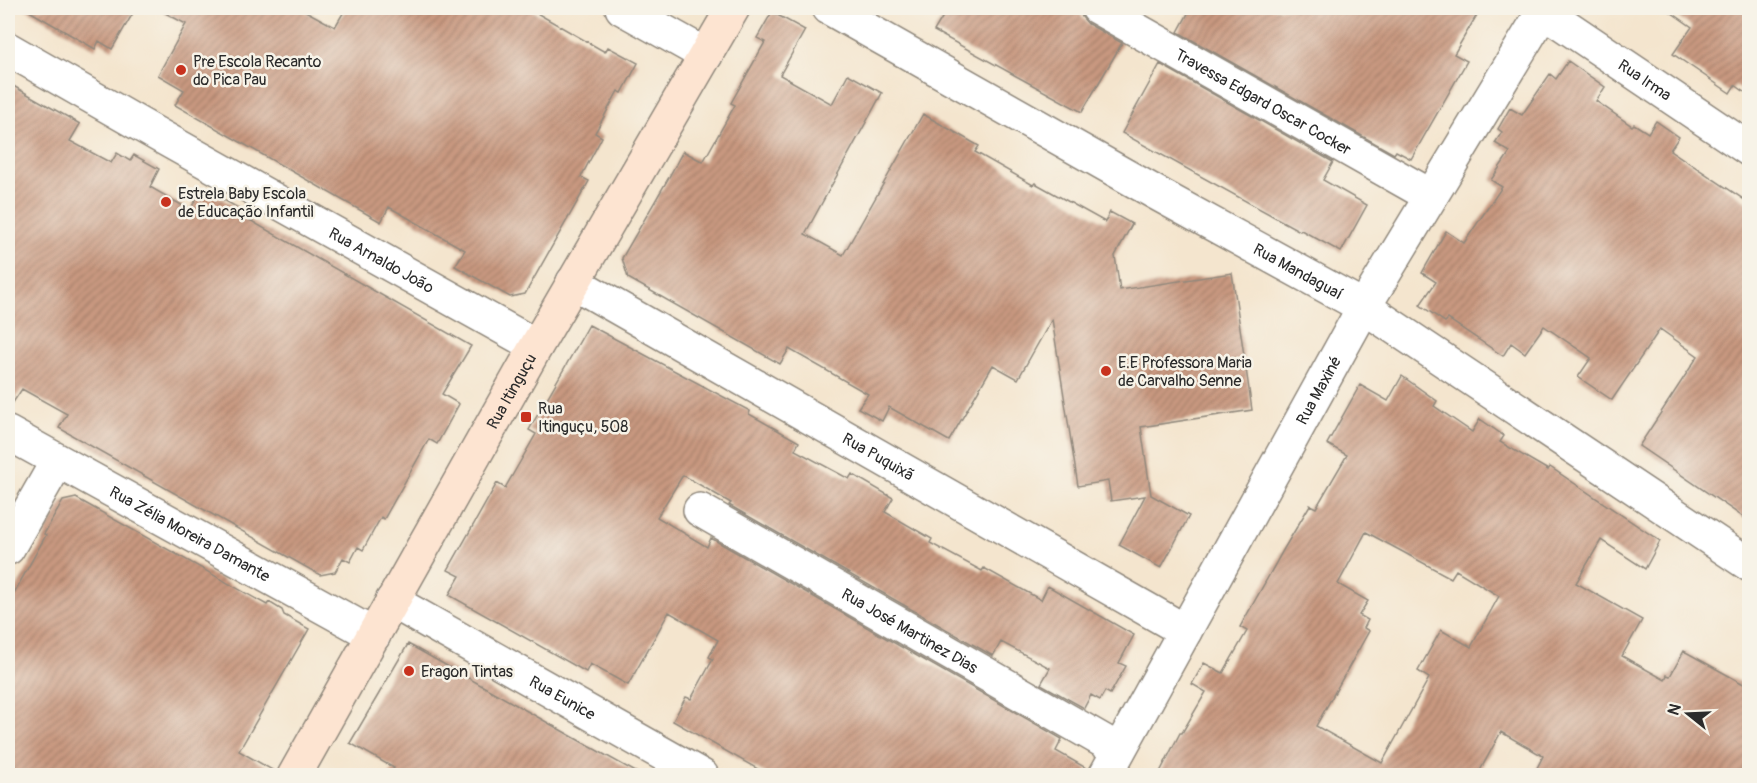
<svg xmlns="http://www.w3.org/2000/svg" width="1757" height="783" font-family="Pangolin,sans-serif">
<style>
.building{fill:url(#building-hatch);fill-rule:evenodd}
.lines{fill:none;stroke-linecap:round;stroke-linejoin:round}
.minor-casing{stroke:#90887c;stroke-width:36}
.secondary-casing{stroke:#90887c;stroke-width:36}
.minor{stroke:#fff;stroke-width:33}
.secondary{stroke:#fde4d1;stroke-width:33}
.poi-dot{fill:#c8321e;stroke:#f7f3e8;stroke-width:2}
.labels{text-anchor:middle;stroke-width:5;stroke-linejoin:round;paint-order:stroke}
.poi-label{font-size:16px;fill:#2b2b2b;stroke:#f7f3e8;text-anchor:start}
.street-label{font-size:16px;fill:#2b2b2b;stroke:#f7f3e8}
</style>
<defs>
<pattern id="building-hatch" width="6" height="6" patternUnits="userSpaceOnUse" patternTransform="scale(1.5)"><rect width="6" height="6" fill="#c99980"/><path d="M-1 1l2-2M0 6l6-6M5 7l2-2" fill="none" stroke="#a37d69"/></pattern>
</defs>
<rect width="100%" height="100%" fill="#f7f3e8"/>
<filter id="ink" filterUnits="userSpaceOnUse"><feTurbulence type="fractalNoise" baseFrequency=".0167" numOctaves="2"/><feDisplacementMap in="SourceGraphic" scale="12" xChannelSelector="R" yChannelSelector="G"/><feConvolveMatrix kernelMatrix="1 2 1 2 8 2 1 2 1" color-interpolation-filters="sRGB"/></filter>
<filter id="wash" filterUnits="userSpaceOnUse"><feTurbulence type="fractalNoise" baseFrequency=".008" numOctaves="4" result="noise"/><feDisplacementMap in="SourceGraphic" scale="24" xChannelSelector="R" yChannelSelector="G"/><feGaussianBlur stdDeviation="1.35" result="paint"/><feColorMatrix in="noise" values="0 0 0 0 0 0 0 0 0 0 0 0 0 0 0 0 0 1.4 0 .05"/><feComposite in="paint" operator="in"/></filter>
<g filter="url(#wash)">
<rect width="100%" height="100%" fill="#f4e5ce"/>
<g id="blocks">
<!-- building -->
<path class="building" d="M 24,8 L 136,8 L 112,49 L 99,41 L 95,49 Z
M 156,8 L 300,8 L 335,27 L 346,8 L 528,8 L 605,52 L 608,47 L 638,63 L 622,93 L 618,91 L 595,133 L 602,137 L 581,177 L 589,181 L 525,294 L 510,297 L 455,266 L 465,250 L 389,207 L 381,222 L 175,105 L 184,90 L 158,75 L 186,24 Z
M 948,8 L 1079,8 L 1082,17 L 1088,24 L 1122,43 L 1082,112 L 934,31 Z
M 1191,8 L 1481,8 L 1454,54 L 1467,61 L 1411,159 L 1396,151 L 1394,154 L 1178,32 Z
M 1665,8 L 1749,8 L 1749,95 L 1735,85 L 1730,93 L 1673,54 L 1692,27 Z
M 772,12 L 805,30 L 780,75 L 832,104 L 848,74 L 882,93 L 805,234 L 843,255 L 923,114 L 979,146 L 975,152 L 1033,185 L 1035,183 L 1105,222 L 1110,212 L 1132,224 L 1115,256 L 1120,290 L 1232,273 L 1252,410 L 1141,427 L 1151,495 L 1189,516 L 1161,568 L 1119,545 L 1145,496 L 1111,501 L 1108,481 L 1078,486 L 1052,319 L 1018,379 L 993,365 L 949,441 L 889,407 L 882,421 L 858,408 L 868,394 L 789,349 L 780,364 L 628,278 L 622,258 L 668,179 L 683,151 L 703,162 L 735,105 L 731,103 L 765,42 L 757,38 Z
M 1568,61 L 1605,87 L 1596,101 L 1632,126 L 1634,124 L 1648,133 L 1656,121 L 1679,137 L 1670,150 L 1749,203 L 1749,521 L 1639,446 L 1698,356 L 1660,329 L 1612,400 L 1578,377 L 1591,358 L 1544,326 L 1525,353 L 1511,343 L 1503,356 L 1448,319 L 1445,322 L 1420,305 L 1436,282 L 1422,273 L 1446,231 L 1464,243 L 1502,187 L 1491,180 L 1510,152 L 1495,143 L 1502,132 L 1498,129 L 1510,108 L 1522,115 L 1550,74 L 1556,79 Z
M 1160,64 L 1333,162 L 1323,180 L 1367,205 L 1341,252 L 1301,230 L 1300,231 L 1122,133 Z
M 8,83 L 80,124 L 70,141 L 111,163 L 117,153 L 130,161 L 134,155 L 159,169 L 150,187 L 190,210 L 202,188 L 242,210 L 239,214 L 471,346 L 442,394 L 459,404 L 437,444 L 429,439 L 384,519 L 381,517 L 363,550 L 358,547 L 350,562 L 343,558 L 335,572 L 320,575 L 59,428 L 67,414 L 22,389 L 8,410 Z
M 589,325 L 750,411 L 749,414 L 799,442 L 795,450 L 849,479 L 852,474 L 893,498 L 885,512 L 932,539 L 930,543 L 982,571 L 984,568 L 1041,600 L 1048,586 L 1134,635 L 1119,663 L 1126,666 L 1110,694 L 1105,691 L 1100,700 L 1091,695 L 1084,708 L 1041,684 L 1050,668 L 1001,642 L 993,656 L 729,505 L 731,503 L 683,475 L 657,517 L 707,547 L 711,538 L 1062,739 L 1056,751 L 1088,769 L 1086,776 L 770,776 L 673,721 L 686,697 L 691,699 L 713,659 L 709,657 L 718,640 L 669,612 L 628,685 L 590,664 L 586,672 L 449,595 L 460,576 L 448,570 L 497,483 L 505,488 L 520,462 L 536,434 L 529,430 Z
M 1402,376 L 1437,401 L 1434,406 L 1472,432 L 1480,419 L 1504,436 L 1500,442 L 1548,470 L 1550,467 L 1660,541 L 1645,569 L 1601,540 L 1576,583 L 1642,620 L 1622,656 L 1665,680 L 1667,675 L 1670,676 L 1684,651 L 1749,687 L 1749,776 L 1533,776 L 1543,756 L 1501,732 L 1477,776 L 1158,776 L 1180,733 L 1182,733 L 1206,692 L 1192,684 L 1204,663 L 1223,673 L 1247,631 L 1240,627 L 1285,547 L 1310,505 L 1316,508 L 1347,455 L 1327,444 L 1360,385 L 1388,401 ZM 1366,532 L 1451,578 L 1456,570 L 1499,596 L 1471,647 L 1441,630 L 1418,671 L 1429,678 L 1382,763 L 1316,726 L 1369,631 L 1364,628 L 1368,620 L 1359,615 L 1368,601 L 1338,584 Z
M 76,498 L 267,605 L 269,602 L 282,610 L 284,615 L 309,629 L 239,751 L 276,772 L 275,776 L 8,776 L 8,604 L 46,535 L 44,534 L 63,501 Z
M 408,644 L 580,741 L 643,776 L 389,776 L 394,768 L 350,743 Z"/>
</g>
</g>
<g filter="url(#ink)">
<use href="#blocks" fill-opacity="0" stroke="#90887c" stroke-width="1.5"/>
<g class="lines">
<defs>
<g id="minor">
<path d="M 622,8 L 706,55"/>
<path id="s1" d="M 829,8 L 1156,193 L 1364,307 L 1750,565"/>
<path id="s2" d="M 1098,8 L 1431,196"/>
<path id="s3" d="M 1539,8 L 1750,150"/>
<path id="s4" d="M 8,49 L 160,136 L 536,346"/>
<path id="s5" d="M 573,282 L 1185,631"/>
<path id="s6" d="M 8,433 L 374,635"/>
<path id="s7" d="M 700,510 L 1119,750"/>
<path d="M 8,548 L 57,462"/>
<path id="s8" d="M 392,601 L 702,776"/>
<path id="s9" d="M 1105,776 L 1364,307 L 1544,10"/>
</g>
<g id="secondary">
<path id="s10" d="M 294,776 L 534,350 L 733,8"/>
</g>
</defs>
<!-- minor casing -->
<use href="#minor" class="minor-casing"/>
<!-- secondary casing -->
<use href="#secondary" class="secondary-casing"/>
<!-- minor -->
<use href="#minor" class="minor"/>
<!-- secondary -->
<use href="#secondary" class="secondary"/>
</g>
</g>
<!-- markers -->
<g class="poi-dot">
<circle cx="181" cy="70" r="6"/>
<circle cx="166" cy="202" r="6"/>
<circle cx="1106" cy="371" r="6"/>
<rect x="520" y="411" width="12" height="12" rx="3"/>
<circle cx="409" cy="671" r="6"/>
</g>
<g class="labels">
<!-- poi labels -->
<g class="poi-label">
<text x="193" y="67">Pre Escola Recanto<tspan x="193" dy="18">do Pica Pau</tspan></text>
<text x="178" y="199">Estrela Baby Escola<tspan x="178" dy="18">de Educação Infantil</tspan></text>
<text x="1118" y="368">E.E Professora Maria<tspan x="1118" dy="18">de Carvalho Senne</tspan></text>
<text x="538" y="414">Rua<tspan x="538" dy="18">Itinguçu, 508</tspan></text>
<text x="421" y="677">Eragon Tintas</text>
</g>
<!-- street labels -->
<g class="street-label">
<text dy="6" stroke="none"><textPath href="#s3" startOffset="128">Rua Irma</textPath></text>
<text dy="6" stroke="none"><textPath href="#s2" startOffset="190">Travessa Edgard Oscar Cocker</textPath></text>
<text dy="6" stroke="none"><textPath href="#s4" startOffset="429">Rua Arnaldo João</textPath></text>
<text dy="6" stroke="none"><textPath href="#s1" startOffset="538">Rua Mandaguaí</textPath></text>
<text dy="6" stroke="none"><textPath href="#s10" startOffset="442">Rua Itinguçu</textPath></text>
<text dy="6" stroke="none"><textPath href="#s9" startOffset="441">Rua Maxiné</textPath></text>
<text dy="6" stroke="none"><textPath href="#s5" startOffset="352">Rua Puquixã</textPath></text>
<text dy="6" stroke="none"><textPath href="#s6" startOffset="208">Rua Zélia Moreira Damante</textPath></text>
<text dy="6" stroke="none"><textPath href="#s7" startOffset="242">Rua José Martinez Dias</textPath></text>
<text dy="6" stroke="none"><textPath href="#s8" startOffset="196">Rua Eunice</textPath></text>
</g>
</g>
<!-- margin -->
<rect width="1757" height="783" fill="none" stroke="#f7f3e8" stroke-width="30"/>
<!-- north arrow -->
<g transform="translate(1688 714) rotate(288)" stroke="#f7f3e8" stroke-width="4.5" paint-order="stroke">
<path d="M0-4.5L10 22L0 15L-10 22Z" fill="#2b2b2b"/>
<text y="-9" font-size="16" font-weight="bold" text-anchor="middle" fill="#2b2b2b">N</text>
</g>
</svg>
